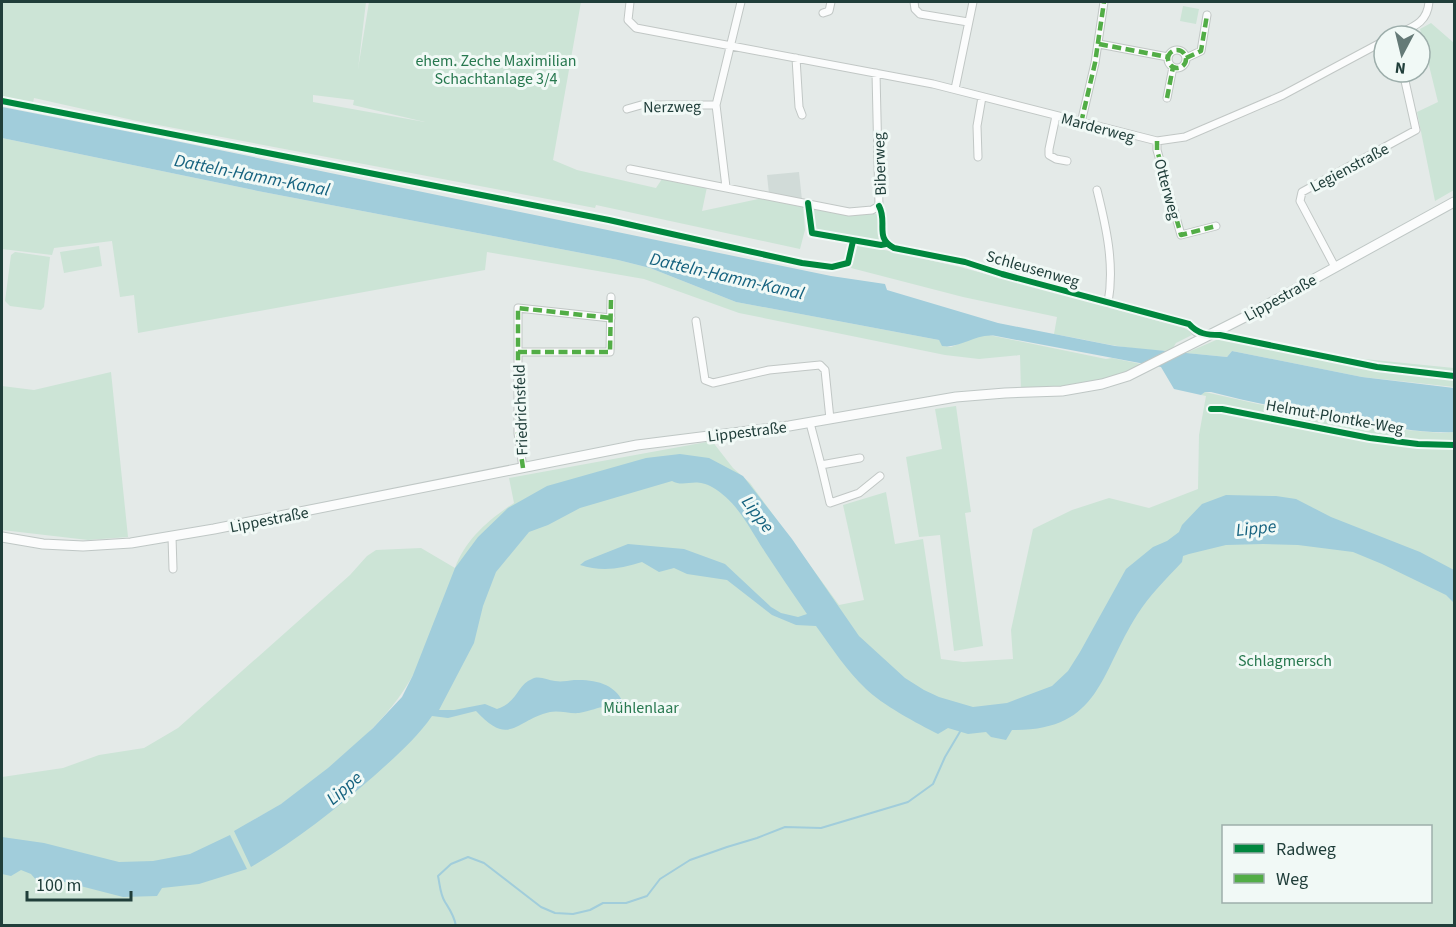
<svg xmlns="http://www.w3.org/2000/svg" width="1456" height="927" font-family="'Source Sans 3',sans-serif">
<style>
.built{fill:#d1dbd8}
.green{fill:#cce4d6;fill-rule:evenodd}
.water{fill:#a1cddb}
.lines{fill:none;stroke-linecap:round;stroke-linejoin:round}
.stream{stroke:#a1cddb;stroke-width:2}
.street-casing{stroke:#c1c7c5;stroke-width:9}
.secondary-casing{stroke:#bfc7c5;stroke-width:11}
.street{stroke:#fbfcfc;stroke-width:7}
.secondary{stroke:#fbfcfc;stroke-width:9}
.quiet{stroke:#52ad46;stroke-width:4.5;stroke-dasharray:9 4.5;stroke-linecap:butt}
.cycleway-casing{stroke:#f1f9f6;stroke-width:10}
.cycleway{stroke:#00873e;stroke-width:6}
.labels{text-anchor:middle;stroke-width:6;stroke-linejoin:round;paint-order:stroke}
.park-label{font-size:16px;fill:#27784f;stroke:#f1f9f6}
.street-label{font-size:16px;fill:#203e3a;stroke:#f1f9f6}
.water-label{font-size:18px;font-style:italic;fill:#15627f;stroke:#f1f9f6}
</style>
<rect width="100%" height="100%" fill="#e4eae8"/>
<!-- built -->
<path class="built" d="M 799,172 L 802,200 L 769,194 L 767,175 Z"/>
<!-- green -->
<path class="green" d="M 2,2 L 366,2 L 358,69 L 369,2 L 581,2 L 553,160 L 577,170 L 656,188 L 662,179 L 707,187 L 702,211 L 763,198 L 803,205 L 805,230 L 800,249 L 596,205 L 595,208 L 137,121 L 34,98 L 33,103 L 2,96 ZM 313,95 L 354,100 L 353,105 L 425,122 L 313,102 Z
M 1183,6 L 1199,9 L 1196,24 L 1180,21 Z
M 1431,23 L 1454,43 L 1454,190 L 1435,201 L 1417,112 L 1438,102 L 1420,29 Z
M 2,138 L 263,192 L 618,260 L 650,268 L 736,302 L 939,340 L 943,346 L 951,347 L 984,334 L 1106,359 L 1112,358 L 1146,365 L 1097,384 L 1021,392 L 1020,355 L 979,359 L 945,355 L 739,313 L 644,279 L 487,252 L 485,270 L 138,333 L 134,295 L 120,297 L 112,241 L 54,248 L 52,255 L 2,249 Z
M 813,207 L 849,214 L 878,214 L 880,249 L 960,267 L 1184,328 L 1190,331 L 1192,335 L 1176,343 L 1171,351 C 1132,351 1093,341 1054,334 L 1057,317 L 963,297 L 851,268 L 858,244 L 814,229 L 811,213 Z
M 99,246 L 102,266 L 64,273 L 60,252 Z
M 15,252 L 50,257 L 44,307 L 41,310 L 10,306 L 5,301 L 11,255 Z
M 1230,334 L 1364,359 L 1454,368 L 1454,387 L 1362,377 L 1232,351 L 1227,357 L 1186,353 Z
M 111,372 L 128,537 L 88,540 L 2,530 L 2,386 L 34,390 Z
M 1205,392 L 1258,404 L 1406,430 L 1441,433 L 1454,432 L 1454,925 L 2,926 L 2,777 L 63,768 L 99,755 L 144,748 L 178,728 L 350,575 L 367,556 L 376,550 L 421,548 L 455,568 C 465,540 489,519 514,503 L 509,478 L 712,441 L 733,468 L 750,483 L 839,605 L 864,600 L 843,505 L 886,492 L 895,544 L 923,539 L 941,659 L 963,662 L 1013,659 L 1011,630 L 1033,529 L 1072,510 L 1109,498 L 1149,508 L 1198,489 L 1199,435 L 1206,396 L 1201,395 ZM 413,675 L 412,687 L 356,750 L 262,819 L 247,824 C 258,816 272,811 283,803 C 329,770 386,725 413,675 ZM 1224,826 L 1430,826 L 1430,902 L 1224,902 Z
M 956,406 L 971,512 L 965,513 L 983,646 L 954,651 L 940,535 L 919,537 L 906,457 L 942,449 L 935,409 Z"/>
<!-- water -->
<path class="water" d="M 2,107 L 156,137 L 831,276 L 885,284 L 887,290 L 998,323 L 1115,346 L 1227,357 L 1232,351 L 1362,377 L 1454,388 L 1454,432 C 1424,434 1392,427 1362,422 C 1311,414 1261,405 1211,392 L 1205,392 L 1201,395 L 1174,389 L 1161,367 L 996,336 C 974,333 962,349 942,346 L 939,340 L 736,302 L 650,268 L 618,260 L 263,192 L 2,138 Z
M 680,454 L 709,458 L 743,476 L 792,539 L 859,636 L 905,678 L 924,690 L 939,697 L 973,707 L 1007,703 L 1052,686 L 1068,671 L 1080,652 L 1126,569 L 1153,547 L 1167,541 L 1179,532 L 1182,525 L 1202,504 L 1226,495 L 1276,496 L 1296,499 L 1331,517 L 1420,552 L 1454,570 L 1454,603 L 1446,595 L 1382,564 L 1353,552 L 1298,545 L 1263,544 L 1226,545 L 1189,554 L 1183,556 L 1182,562 C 1166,579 1149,596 1137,615 C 1099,675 1100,731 1012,730 L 1006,740 L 991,737 L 986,732 L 968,734 L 948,728 L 938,734 C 918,724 881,704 866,689 C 846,670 832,648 816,626 L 796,625 L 772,615 L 727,580 L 687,574 L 674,568 L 659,572 L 642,562 C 621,569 601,572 580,565 L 585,561 L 628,544 L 684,549 L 725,564 L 771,607 L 781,613 L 798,617 L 807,614 C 793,594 779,573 765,552 C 750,529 737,501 712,487 C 694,477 685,488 672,481 L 580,508 L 548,525 L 529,532 L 496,572 L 483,606 L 474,643 L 439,710 L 454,710 L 485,704 L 497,709 C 518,702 517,685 532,679 C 539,675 547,680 555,681 C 561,682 567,681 574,680 C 595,679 617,684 624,705 L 620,709 C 598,704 598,710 579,713 C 570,714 559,710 550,712 C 515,720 510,748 476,711 L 448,718 L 432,716 C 416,739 395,757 374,776 C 335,810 295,841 251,867 L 234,831 L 281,804 L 328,768 L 373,728 L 402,697 L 413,675 L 455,568 L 478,537 L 508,508 L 547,486 L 646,458 Z
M 230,835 L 247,869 L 199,884 L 162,888 L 157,896 L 123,897 L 61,881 L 37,881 L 31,874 L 21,870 L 11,876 L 2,874 L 2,837 L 44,843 L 119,862 L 153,861 L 190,854 Z"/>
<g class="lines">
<!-- stream -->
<path class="stream" d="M 456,926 C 454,915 450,910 445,902 C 440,894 440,885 438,876 L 451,864 L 468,857 L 484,863 L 541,907 L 555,913 L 573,914 L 590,910 L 603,903 L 626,903 L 647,896 L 660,879 L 690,860 L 727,847 L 757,838 L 785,827 L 821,828 L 908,802 L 933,784 L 945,757 L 961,730"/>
<defs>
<path id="street" d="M 630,2 L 628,20 L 636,28 L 933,84 L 1157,141 L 1185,137 L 1283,95 L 1384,41
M 914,2 L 915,9 L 920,14 L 968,22
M 823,13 L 829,11 L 831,2
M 1394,36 C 1412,27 1427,24 1429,2
M 1099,44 L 1168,57
M1168 59a9 9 0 1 1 18 0a9 9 0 1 1-18 0Z
M 796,58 L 799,107 L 802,115
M 1186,58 L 1201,51 L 1207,15
M 876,73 L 879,206 C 888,222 874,238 894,248 L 965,262 L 1002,274 L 1189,324 L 1196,332 L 1206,335
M 955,89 L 973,2
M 1167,98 L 1173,67
M 627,109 L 641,105 L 716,105
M 1056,116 L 1049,149 L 1049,155 L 1056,159 L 1067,161
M 1081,123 L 1095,63 L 1104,2
M 1157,141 L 1157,150 L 1181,235 L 1216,226
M 978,157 L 977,126 L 982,97
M 630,169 L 849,212 L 872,210 L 879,206
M 726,187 L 716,105 L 741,2
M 1097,190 C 1106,226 1115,265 1108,303
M 1335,267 L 1300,201 L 1302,192 L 1416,130 L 1403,72
M 696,321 L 705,380 L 713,383 L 769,370 L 820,365 L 825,370 L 830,419
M 518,352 L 610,352 L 611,297
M 810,423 L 821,465 L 860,458
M 821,465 L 830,503 L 859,493 L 880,476
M 523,468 L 518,433 L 518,308 L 611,318
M 172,537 L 173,569"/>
<path id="secondary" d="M 2,537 L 43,544 L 83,546 L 131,543 L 214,529 L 637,445 L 789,426 L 956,397 L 1005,393 L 1062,391 L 1102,384 L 1128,376 L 1243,318 L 1454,202"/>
</defs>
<!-- street casing -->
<use href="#street" class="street-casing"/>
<!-- secondary casing -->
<use href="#secondary" class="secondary-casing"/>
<!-- street -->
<use href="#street" class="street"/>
<!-- secondary -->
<use href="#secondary" class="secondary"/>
<!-- quiet -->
<path class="quiet" d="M 1099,44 L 1168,57
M1168 59a9 9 0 1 1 18 0a9 9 0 1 1-18 0Z
M 1186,58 L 1201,51 L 1207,15
M 1167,98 L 1173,67
M 1081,123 L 1095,63 L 1104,2
M 1157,141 L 1157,150 L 1181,235 L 1216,226
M 518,352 L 610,352 L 611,297
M 523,468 L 518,433 L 518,308 L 611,318"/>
<defs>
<path id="cycleway" d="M 2,101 L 609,220 L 802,263 L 832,267 L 848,263 L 853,241
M 808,203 L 812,233 L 881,245 L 886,244
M 879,206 C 888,222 874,238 894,248 L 965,262 L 1002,274 L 1189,324 C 1198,334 1207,335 1220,335 L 1377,367 L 1454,376
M 1211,409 L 1222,409 L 1370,438 L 1418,444 L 1454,445"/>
</defs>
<!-- cycleway casing -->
<use href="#cycleway" class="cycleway-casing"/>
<!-- cycleway -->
<use href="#cycleway" class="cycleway"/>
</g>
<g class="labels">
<!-- park labels -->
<g class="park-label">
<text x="496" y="66">ehem. Zeche Maximilian<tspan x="496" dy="18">Schachtanlage 3/4</tspan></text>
<text x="1285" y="666">Schlagmersch</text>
<text x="641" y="713">Mühlenlaar</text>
</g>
<!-- street labels -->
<g class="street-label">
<text transform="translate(672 106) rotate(-1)" y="6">Nerzweg</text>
<text transform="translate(1098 127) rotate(15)" y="6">Marderweg</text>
<text transform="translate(879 164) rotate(-92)" y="6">Biberweg</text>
<text transform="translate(1349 167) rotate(-28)" y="6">Legienstraße</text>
<text transform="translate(1168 189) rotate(75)" y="6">Otterweg</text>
<text transform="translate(1033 268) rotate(16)" y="6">Schleusenweg</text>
<text transform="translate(1280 297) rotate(-29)" y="6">Lippestraße</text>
<text transform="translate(520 410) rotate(-92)" y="6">Friedrichsfeld</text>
<text transform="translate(1335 416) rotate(10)" y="6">Helmut-Plontke-Weg</text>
<text transform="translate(747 431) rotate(-7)" y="6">Lippestraße</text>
<text transform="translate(269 519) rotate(-11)" y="6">Lippestraße</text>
</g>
<!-- water labels -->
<g class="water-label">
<text transform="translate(252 175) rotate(11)" y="6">Datteln-Hamm-Kanal</text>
<text transform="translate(727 276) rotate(13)" y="6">Datteln-Hamm-Kanal</text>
<text transform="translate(758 514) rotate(53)" y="6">Lippe</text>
<text transform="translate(1256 528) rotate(-6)" y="6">Lippe</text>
<text transform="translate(344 788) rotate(-41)" y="6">Lippe</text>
</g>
</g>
<!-- border -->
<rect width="1456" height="927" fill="none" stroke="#203e3a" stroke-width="6"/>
<!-- legend -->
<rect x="1222" y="825" width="210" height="78" fill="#f1f9f6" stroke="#9daeab" stroke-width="1.5"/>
<rect x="1234" y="844" width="30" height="9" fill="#00873e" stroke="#9daeab" stroke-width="1.5"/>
<text x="1276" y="855" font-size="18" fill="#203e3a">Radweg</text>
<rect x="1234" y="874" width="30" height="9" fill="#52ad46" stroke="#9daeab" stroke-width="1.5"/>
<text x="1276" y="885" font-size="18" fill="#203e3a">Weg</text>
<!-- north arrow -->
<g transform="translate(1402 54) rotate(187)"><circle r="28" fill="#f1f9f6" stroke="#9daeab" stroke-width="1.5"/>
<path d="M0-4.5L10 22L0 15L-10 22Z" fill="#657a77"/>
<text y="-9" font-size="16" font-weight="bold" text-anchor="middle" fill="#203e3a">N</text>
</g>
<!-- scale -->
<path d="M27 891v9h104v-9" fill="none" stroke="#203e3a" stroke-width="3"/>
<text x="36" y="891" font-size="18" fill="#203e3a" stroke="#f1f9f6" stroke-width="4.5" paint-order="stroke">100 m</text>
</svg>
